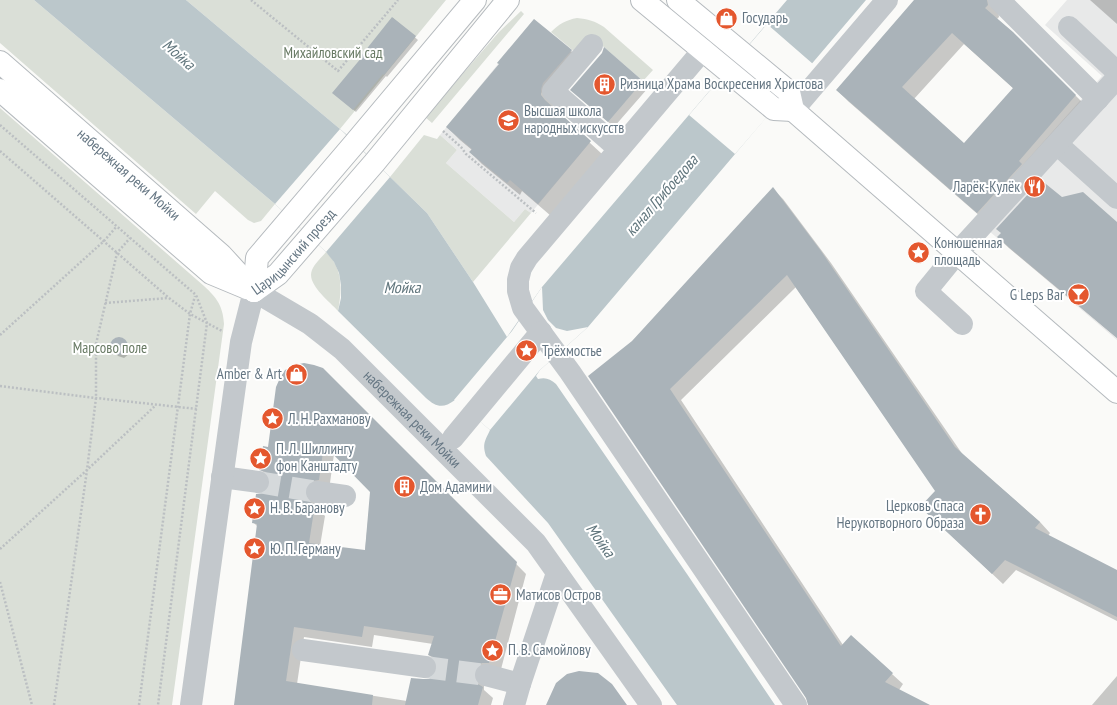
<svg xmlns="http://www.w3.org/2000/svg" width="1117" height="705" font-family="'PT Sans Narrow',sans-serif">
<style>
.built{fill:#e8e9e9}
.green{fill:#dadfd7}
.water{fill:#bbc7cb}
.pier{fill:#fafaf8}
.shadow{fill:#0003;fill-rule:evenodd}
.building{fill:#aab3b9;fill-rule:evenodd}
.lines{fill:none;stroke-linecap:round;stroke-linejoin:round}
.minor-tunnel{stroke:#d5d9db;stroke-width:22;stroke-dasharray:22 11;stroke-linecap:butt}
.major-casing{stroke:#b5babe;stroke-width:24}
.path{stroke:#bbbfc2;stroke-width:2.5;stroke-dasharray:2 2;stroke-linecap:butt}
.minor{stroke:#c3c8cc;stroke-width:22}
.major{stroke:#fff;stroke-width:22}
.labels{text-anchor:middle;stroke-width:4;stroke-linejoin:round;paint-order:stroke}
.poi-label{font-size:15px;fill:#657683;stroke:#fff;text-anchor:start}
.park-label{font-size:15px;fill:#687a64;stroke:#fff}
.street-label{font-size:15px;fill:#657683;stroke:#fff}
.water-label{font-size:16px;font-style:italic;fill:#60757c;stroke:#fff}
</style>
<rect width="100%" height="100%" fill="#fafaf8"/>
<!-- built -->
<path class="built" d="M 1067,0 L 1117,0 L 1117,340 L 975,219 L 1102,76 L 1045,25 Z
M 534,19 L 575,52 L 538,97 L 591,141 L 531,213 L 525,209 L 514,222 L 446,163 L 457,150 L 440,135 L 498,64 L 497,63 Z"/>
<!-- green -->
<path class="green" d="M 0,0 L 34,0 L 275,204 L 261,221 L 254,223 L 248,220 L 215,191 L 196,214 L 0,43 Z
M 186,0 L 446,0 L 340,129 Z
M 521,11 L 524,14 L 432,123 L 425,117 L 499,32 Z
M 577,18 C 588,19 595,21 604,27 L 653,70 L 643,81 L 590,35 L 575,52 L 551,32 C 559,24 566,20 577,18 Z
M 0,108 L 204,286 C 217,298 223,306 224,324 L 172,705 L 0,705 Z
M 424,135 L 437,139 L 440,135 L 457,150 L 446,163 L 514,222 L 525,209 L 531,213 L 473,282 L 427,213 L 390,177 Z
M 326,252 C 329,255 332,258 334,262 C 343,277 341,295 338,311 C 329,301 306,284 312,270 C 315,263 322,257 326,252 Z"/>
<!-- water -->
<path class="water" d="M 34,0 L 186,0 L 346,134 L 427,213 L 473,282 L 507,337 L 542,287 L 787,0 L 866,0 L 588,327 L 540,370 L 536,376 L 538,379 C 546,377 550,379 556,384 L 687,574 L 775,705 L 677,705 L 548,523 L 486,456 C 482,444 485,441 490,430 L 455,400 C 443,409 436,407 426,398 L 338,311 L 341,298 L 341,285 L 339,273 L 334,262 L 326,252 L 275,204 Z"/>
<!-- pier -->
<path class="pier" d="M 767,24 L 813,64 L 735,154 L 689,115 Z
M 340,129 L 390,177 L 326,252 L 275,204 Z
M 542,287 L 543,310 L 548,320 L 556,328 L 567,331 L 588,327 L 540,370 L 490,430 L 454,400 L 512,331 Z"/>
<!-- shadow -->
<path class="shadow" d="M 915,0 L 1007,0 L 998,9 L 999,17 L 997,19 L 1012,32 L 1087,107 L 989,224 L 849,102 L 837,90 ZM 964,44 L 1014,89 L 964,144 L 914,99 Z
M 1090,0 L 1117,0 L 1117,24 Z
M 393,18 L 418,40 L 387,77 L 386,76 L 356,112 L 336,95 L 363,57 Z
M 605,49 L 648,88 L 614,127 L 577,95 Z
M 571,51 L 583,63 L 553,102 L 553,109 L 602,154 L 551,216 L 522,191 L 520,195 L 482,164 L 470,152 L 472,150 L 460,140 L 447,127 Z
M 773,189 L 783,199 L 831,263 L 963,455 L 1040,522 L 1050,533 L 1048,536 L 1117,571 L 1117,621 L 1016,570 L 1003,584 L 921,507 L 936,491 L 796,287 L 681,400 L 843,645 L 851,637 L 903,684 L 899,690 L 928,705 L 809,705 L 809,704 L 632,342 Z
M 1062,198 L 1117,223 L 1117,338 L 1009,248 L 998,237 Z
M 118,338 L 124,340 L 131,348 L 129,354 L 124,358 L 118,356 L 111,348 L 112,342 Z
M 323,369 L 526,574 L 500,673 L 484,682 L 484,690 L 493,698 L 491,705 L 235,705 L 258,527 L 253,522 L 263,494 L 269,490 L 271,480 L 260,469 L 269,448 ZM 334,454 L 371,491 L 365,551 L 320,546 L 325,516 L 315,506 L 315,501 L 329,490 ZM 374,635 L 433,644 L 429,655 L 438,663 L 438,669 L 436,675 L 407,701 L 297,684 L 304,637 L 372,647 Z
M 1117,676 L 1117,705 L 1092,705 Z"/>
<!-- building -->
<path class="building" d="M 914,0 L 987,0 L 988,5 L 985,8 L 1013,32 L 1076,95 L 1019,161 L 1022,164 L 977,213 L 836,90 ZM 952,33 L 1013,88 L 964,143 L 902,87 Z
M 392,17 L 416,36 L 384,75 L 383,74 L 353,110 L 332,93 L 362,57 L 361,56 Z
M 534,19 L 572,50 L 543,83 L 541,89 L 541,95 L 545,100 L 591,141 L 538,204 L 510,180 L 507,183 L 469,152 L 472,149 L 446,127 L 499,64 L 497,63 Z
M 604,47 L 643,81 L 608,122 L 570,90 L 602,53 Z
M 1041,180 L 1062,197 L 1083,192 L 1117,222 L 1117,338 L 997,237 L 1001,233 L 996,229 Z
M 773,187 L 821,251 L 955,447 L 1040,522 L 1035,528 L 1117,570 L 1117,617 L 1005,560 L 992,574 L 920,507 L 935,491 L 787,275 L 670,389 L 841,646 L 851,635 L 893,673 L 885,682 L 930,705 L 808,705 L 806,698 L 588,376 L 632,341 Z
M110 346a9 9 0 1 1 18 0a9 9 0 1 1-18 0Z
M 304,363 L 314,365 L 323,368 L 517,562 L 489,663 L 482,663 L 477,666 L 474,671 L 474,679 L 478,684 L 483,687 L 478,705 L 405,705 L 411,678 L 423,679 L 429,679 L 435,675 L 437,669 L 436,662 L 433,657 L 428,655 L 434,636 L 364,626 L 362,637 L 294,627 L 286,681 L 373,695 L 372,705 L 234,705 L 257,524 L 252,523 L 256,494 L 263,493 L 268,489 L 270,483 L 269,477 L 266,472 L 259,470 L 263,446 L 268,447 L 276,387 L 280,378 L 285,370 L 295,365 ZM 324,445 L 370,492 L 365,550 L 309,543 L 315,504 L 310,502 L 306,497 L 305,490 L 307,485 L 312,481 L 319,480 Z
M 579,671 L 598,673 L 612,684 L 627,705 L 546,705 L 556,683 L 567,674 Z"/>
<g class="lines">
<!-- minor-tunnel -->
<path class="minor-tunnel" d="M 258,482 L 317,492
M 425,667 L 486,675"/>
<defs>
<g id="major">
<path d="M 642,0 L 774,109 L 793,110"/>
<path d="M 678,0 L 789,92 L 793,110"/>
<path id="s2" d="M 0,62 L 221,255 L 254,291"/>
<path d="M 0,90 L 211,273 L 247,288"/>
<path d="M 793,110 L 1117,392"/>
<path id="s3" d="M 254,291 L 278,274 L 375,162 L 508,0"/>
<path d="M 254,291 L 257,258 L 355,143 L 475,0"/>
</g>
</defs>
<!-- major casing -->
<use href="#major" class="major-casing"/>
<!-- path -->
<path class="path" d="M 251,0 L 338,71 L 398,0
M 0,125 L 196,295 L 207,323 L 158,705
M 443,131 L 461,147 L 466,154 L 536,213
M 0,151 L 169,298 L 190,314 L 222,331
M 105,303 L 168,298
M 0,335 L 104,241 L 117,226
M 0,386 L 96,398 L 197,409
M 0,549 L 87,470 L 156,405
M 0,582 L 32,705
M 54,705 L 87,470 L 96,398 L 96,344 L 117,253 L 130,238
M 139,705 L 190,314 L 195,296"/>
<!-- minor -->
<g class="minor">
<path d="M 999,0 L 1098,99"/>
<path d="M 1069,27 L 1117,72"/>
<path d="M 592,45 L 553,91 L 619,149"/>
<path d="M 703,50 L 527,258 L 521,268 L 518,280 L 518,291 L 523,308 L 570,372 L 796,705"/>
<path d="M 793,110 L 887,0"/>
<path d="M 1057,144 L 1117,198"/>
<path d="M 962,324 L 926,291 L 957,253 L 1117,78"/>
<path d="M 453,438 L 541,332"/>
<path d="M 222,477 L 258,482"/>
<path d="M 317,492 L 345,496"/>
<path d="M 303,650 L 425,667"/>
<path d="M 486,675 L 520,684"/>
<path id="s1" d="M 191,705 L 241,342 L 254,291 L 310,324 L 342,349 L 536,543 L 651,705"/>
<path d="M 514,705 L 520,684 L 557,573"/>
</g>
<!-- major -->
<use href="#major" class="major"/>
</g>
<!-- icons -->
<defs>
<symbol id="shop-disc" viewBox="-11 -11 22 22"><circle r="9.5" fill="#e4572e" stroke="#fff"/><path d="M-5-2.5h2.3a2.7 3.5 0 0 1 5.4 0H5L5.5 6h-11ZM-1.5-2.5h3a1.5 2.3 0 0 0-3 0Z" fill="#fff"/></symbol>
<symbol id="building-disc" viewBox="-11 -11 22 22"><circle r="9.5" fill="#e4572e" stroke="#fff"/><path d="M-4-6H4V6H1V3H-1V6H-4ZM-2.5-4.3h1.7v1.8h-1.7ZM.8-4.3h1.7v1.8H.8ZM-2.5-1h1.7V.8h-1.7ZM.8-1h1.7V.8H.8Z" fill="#fff"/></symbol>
<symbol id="university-disc" viewBox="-11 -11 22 22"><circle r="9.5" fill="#e4572e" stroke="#fff"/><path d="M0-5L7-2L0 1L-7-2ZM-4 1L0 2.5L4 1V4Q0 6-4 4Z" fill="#fff"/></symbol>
<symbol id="restaurant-disc" viewBox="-11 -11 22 22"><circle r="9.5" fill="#e4572e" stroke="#fff"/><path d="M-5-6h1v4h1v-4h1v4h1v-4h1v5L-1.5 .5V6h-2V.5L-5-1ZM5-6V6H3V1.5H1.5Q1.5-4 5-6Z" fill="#fff"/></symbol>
<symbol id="sight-disc" viewBox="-11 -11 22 22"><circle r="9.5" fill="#e4572e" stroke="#fff"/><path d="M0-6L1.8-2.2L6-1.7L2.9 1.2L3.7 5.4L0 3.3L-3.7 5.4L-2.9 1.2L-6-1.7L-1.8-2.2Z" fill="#fff"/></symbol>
<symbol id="bar-disc" viewBox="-11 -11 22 22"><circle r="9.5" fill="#e4572e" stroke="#fff"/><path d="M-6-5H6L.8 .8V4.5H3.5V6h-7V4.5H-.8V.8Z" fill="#fff"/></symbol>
<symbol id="church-disc" viewBox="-11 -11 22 22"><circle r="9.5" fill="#e4572e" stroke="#fff"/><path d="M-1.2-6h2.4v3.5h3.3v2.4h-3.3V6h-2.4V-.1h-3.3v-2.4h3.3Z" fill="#fff"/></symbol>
<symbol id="office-disc" viewBox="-11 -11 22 22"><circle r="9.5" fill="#e4572e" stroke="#fff"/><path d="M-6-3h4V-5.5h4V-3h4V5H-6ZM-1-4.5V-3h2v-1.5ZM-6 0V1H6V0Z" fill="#fff"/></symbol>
</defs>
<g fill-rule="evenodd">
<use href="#shop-disc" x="714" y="6" width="25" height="25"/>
<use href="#building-disc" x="592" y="72" width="25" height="25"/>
<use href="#university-disc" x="496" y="108" width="25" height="25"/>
<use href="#restaurant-disc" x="1022" y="174" width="25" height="25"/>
<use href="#sight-disc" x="906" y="240" width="25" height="25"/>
<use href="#bar-disc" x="1066" y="282" width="25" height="25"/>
<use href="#sight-disc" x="514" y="338" width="25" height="25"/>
<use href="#shop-disc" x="284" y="362" width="25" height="25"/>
<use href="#sight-disc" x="260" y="406" width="25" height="25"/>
<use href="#sight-disc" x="248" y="446" width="25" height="25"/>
<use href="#building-disc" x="392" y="474" width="25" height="25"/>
<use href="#sight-disc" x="242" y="496" width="25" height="25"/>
<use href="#church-disc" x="968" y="502" width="25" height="25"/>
<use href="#sight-disc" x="242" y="536" width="25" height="25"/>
<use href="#office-disc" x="488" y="582" width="25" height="25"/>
<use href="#sight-disc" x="480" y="638" width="25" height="25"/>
</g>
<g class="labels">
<!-- poi labels -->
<g class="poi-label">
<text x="742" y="23">Государь</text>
<text x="620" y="89">Ризница Храма Воскресения Христова</text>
<text x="524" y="116">Высшая школа<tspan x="524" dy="17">народных искусств</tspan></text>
<text x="1020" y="192" text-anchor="end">Ларёк-Кулёк</text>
<text x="934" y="248">Конюшенная<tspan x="934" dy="17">площадь</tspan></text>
<text x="1064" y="300" text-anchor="end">G Leps Bar</text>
<text x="542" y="356">Трёхмостье</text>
<text x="282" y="379" text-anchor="end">Amber &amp; Art</text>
<text x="288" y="424">Л. Н. Рахманову</text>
<text x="276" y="454">П. Л. Шиллингу<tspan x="276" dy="17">фон Канштадту</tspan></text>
<text x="420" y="492">Дом Адамини</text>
<text x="964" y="511" text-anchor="end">Церковь Спаса<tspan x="964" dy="17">Нерукотворного Образа</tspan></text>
<text x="270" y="513">Н. В. Баранову</text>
<text x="270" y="554">Ю. П. Герману</text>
<text x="516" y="600">Матисов Остров</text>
<text x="508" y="655">П. В. Самойлову</text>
</g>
<!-- park labels -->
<g class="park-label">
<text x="333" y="58">Михайловский сад</text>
<text x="110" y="353">Марсово поле</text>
</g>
<!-- street labels -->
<g class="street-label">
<text dy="5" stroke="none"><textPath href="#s2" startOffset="171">набережная реки Мойки</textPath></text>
<text dy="5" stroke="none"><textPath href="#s3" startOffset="56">Царицынский проезд</textPath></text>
<text dy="5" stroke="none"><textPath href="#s1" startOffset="624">набережная реки Мойки</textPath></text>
</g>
<!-- water labels -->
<g class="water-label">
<text transform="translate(179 54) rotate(41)" y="6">Мойка</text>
<text transform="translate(661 195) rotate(-49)" y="6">канал Грибоедова</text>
<text x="402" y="293">Мойка</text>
<text transform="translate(601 540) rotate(55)" y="6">Мойка</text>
</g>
</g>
</svg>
